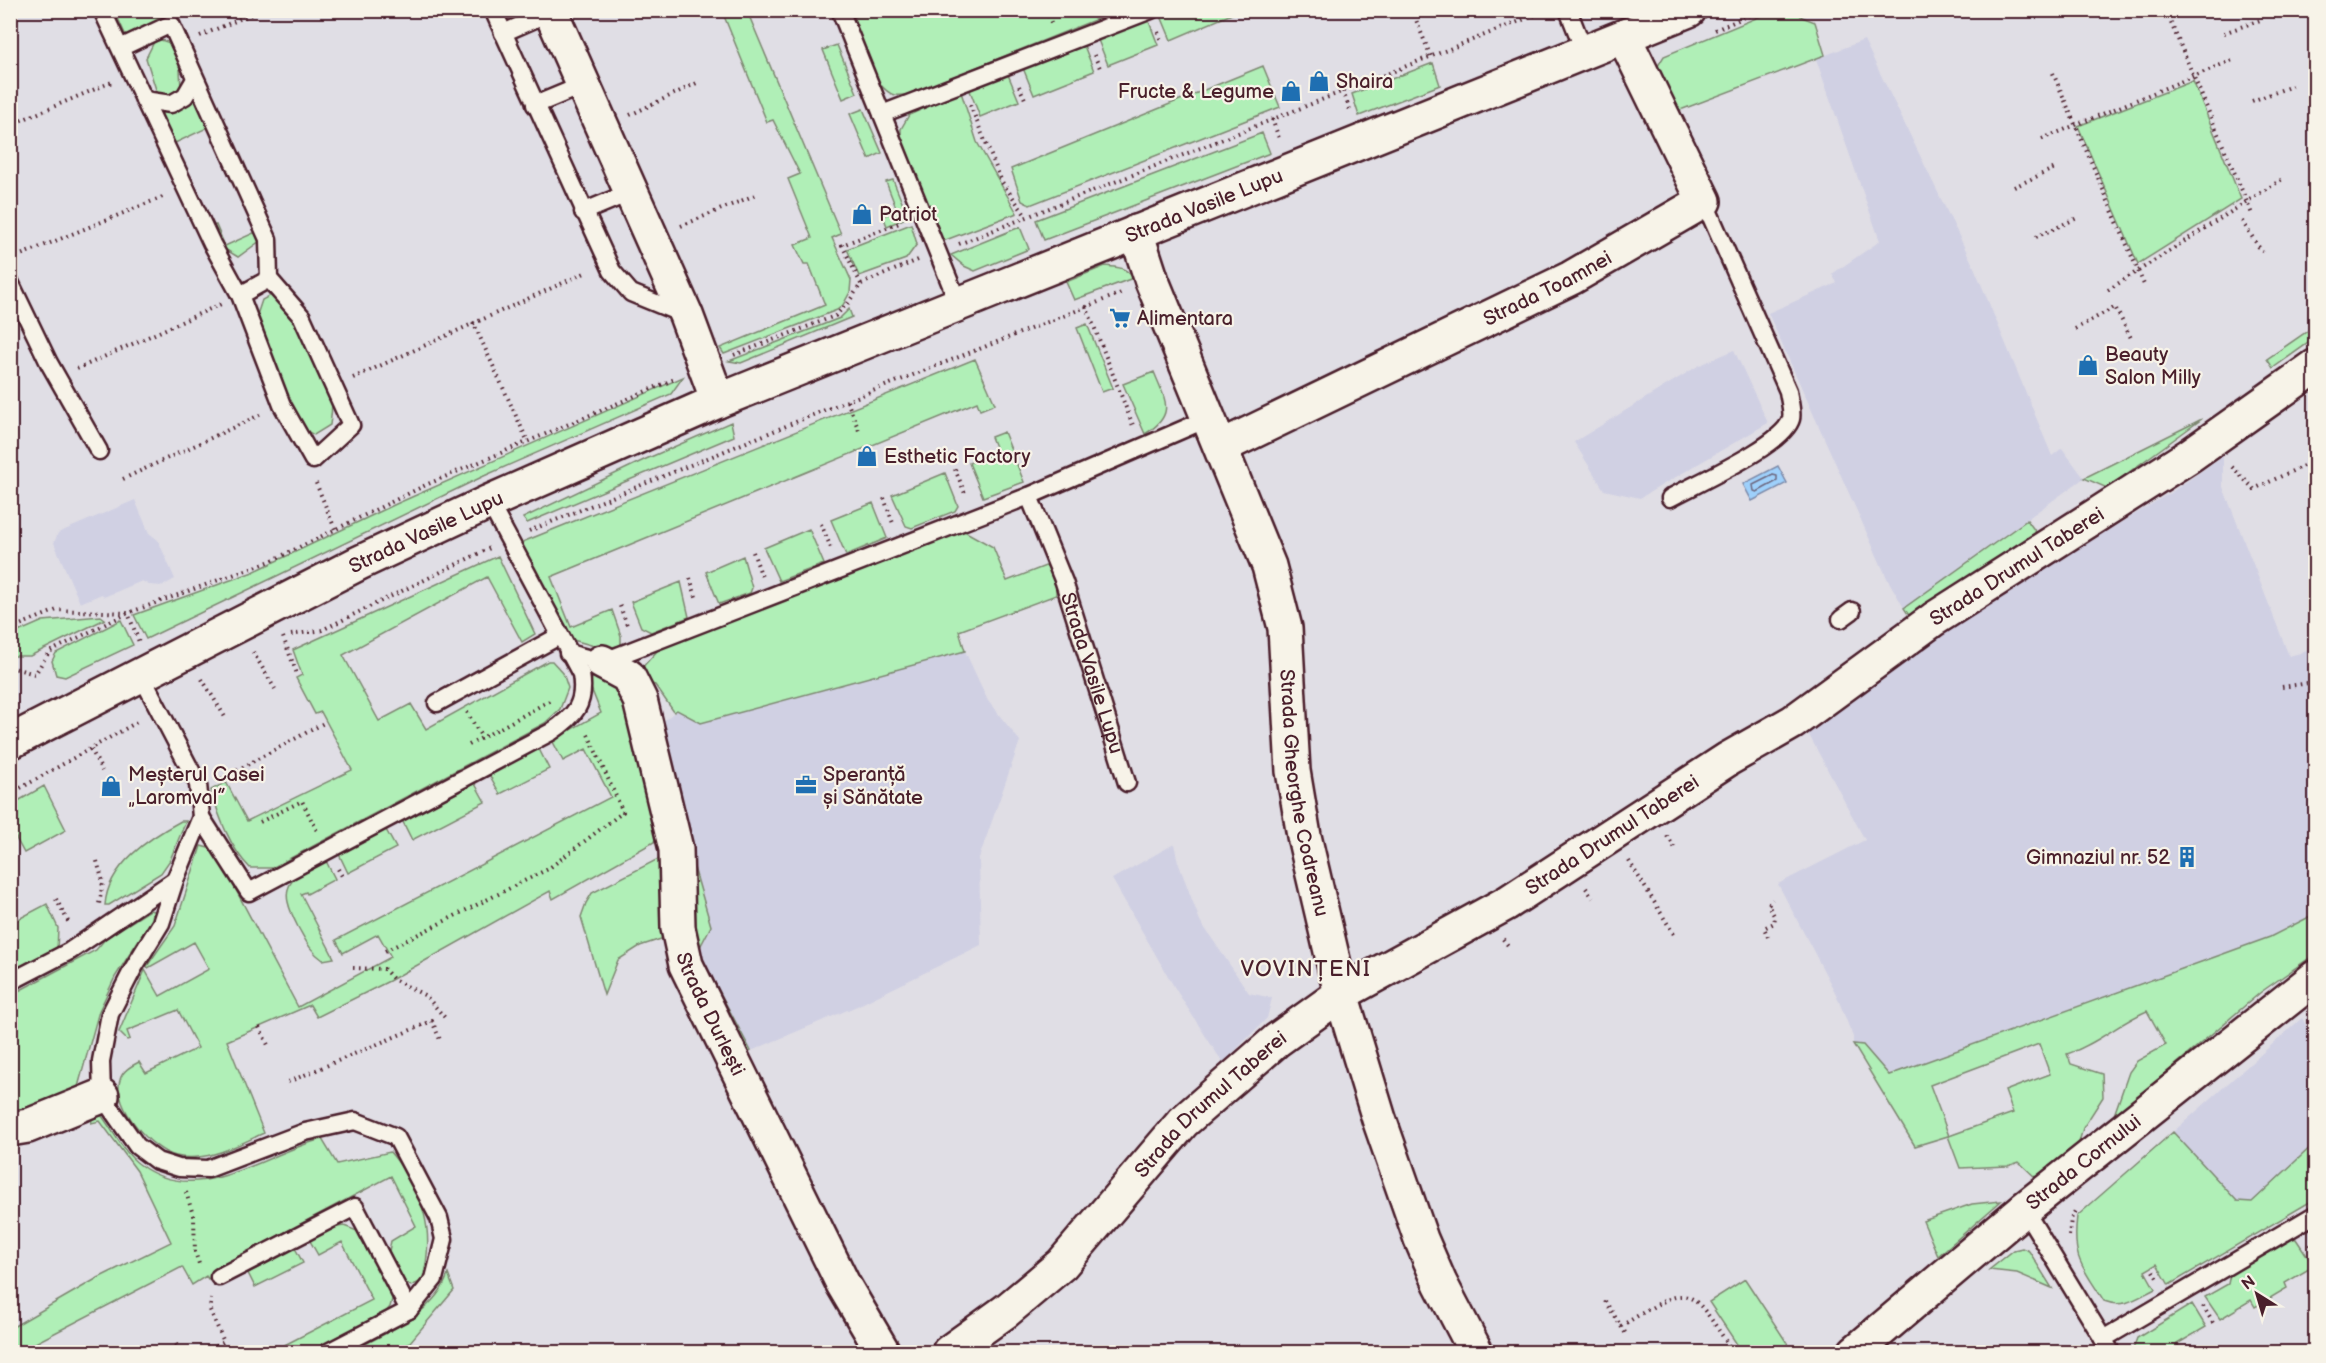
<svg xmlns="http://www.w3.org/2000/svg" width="2326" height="1363" font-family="'Balsamiq Sans',sans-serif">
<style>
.built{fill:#d0d0e3}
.green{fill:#b0efb7;stroke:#7d8771;stroke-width:1.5;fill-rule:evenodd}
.water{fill:#9ed0fb;stroke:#7c89a8;stroke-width:1.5}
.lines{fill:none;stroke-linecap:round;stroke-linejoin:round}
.shore{stroke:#6c667e;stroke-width:1.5}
.service-casing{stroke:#4a1f2b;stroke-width:21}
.minor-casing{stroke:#4a1f2b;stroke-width:38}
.primary-casing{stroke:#4a1f2b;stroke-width:38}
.path{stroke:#4a1f2b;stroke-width:4;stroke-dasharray:1.5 4.5;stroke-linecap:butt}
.service{stroke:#f7f3e8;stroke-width:16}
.minor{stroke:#f7f3e8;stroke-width:33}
.primary{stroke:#f7f3e8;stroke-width:33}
.labels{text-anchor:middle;stroke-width:4.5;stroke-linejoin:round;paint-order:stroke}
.poi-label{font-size:20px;fill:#4a1f2b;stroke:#f7f3e8;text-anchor:start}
.street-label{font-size:20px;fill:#4a1f2b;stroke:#f7f3e8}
.quarter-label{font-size:22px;letter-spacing:1.5px;fill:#4a1f2b;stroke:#f7f3e8}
</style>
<rect width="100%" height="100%" fill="#e0dee5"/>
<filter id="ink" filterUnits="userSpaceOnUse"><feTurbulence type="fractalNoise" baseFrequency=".0167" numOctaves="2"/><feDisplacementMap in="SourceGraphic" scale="12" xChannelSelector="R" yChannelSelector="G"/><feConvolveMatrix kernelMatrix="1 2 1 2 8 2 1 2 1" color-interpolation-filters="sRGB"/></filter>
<g filter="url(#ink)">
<!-- built -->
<path class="built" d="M 1864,40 L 1974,267 L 2052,456 L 2062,448 L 2084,478 L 1904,608 L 1887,578 L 1768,313 L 1837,283 L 1832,274 L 1880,241 L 1816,59 Z
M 1734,350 L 1768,423 L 1640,498 L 1604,490 L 1574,442 L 1698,366 Z
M 2223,456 L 2223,487 L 2289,656 L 2315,649 L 2315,914 L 2270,937 L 1888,1075 L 1863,1045 L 1853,1044 L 1853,1037 L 1836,994 L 1778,884 L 1865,840 L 1808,733 L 1923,643 L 2173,491 Z
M 135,500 L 149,533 L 158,540 L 175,579 L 162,586 L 149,585 L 142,581 L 104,597 L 102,594 L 80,603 L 54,543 L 58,533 Z
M 965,651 L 988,701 L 1020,741 L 979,858 L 981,945 L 857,1006 L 751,1051 L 698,951 L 654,729 L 677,710 L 701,723 Z
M 1174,844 L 1178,862 L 1200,921 L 1249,993 L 1272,998 L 1267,1018 L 1223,1063 L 1176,990 L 1112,879 Z
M 2302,1018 L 2315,1042 L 2315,1143 L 2252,1202 L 2237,1201 L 2173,1132 Z"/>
<!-- green -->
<path class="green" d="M 117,10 L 173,10 L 175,14 L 126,36 L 115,12 Z
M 860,10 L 1117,11 L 910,94 C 896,97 890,96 880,84 L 853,20 Z
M 722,11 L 747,11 L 841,234 L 832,238 L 851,280 L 850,292 L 843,305 L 837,310 L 724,354 L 720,348 L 825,305 L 809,264 L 804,264 L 795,245 L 812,238 L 788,179 L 800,174 L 773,120 L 767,122 Z
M 1175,11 L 1230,11 L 1232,14 L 1171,40 L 1161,16 Z
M 1773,11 L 1797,11 L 1802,17 L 1815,22 L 1825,55 L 1675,112 L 1656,69 L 1664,56 Z
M 1148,19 L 1158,45 L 1108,65 L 1098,40 Z
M 161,40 L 173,44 L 180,69 L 181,89 L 175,96 L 158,96 L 146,58 L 154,42 Z
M 1083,43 L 1094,71 L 1034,95 L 1023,68 Z
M 837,45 L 857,93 L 843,99 L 823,50 Z
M 1433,63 L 1440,85 L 1359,116 L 1352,94 Z
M 1263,66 L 1280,107 L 1030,205 L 1022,201 L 1011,169 Z
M 1007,72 L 1019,101 L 980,117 L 969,88 Z
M 2193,81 L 2241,199 L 2138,264 L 2078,126 Z
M 961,92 L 977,142 L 1017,213 L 943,241 L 901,138 L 901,129 L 909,115 Z
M 196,98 L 209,127 L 173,144 L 159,114 L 172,111 Z
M 863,109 L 882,153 L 869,159 L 850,114 Z
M 1262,133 L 1270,153 L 1044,240 L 1036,220 Z
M 893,180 L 908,217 L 887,226 L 883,216 L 897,210 L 886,182 Z
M 911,224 L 917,244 L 906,259 L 859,276 L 847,249 Z
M 216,225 L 225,246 L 258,231 L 260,241 L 238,257 L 223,248 L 212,226 Z
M 1020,227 L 1029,249 L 975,271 L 964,266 L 951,255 Z
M 1105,266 C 1117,267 1126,267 1133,278 L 1074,300 L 1066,282 Z
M 271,295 C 292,306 324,374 331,398 C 333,407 331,416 330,425 L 314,435 L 299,427 L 256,318 L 262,300 Z
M 849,309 L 852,317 L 741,363 L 729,361 L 840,318 Z
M 1087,324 L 1113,388 L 1102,392 L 1077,328 Z
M 2315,326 L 2315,338 L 2273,368 L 2267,359 Z
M 975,359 L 995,404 L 980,410 L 977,402 L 551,577 L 571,627 L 612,610 L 621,636 L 621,645 L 605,649 L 566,638 L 520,543 Z
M 1154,372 C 1166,401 1176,415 1145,434 L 1123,384 Z
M 683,377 L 671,394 L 484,476 L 146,639 L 134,615 L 253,572 L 396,504 Z
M 2202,419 L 2107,488 L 2084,478 Z
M 731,422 L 734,436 L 527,523 L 523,518 L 646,459 Z
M 1004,432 L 1024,482 L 983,497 L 969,463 L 997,452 L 991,437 Z
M 945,473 L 958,506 L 955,511 L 912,528 L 906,526 L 892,495 Z
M 873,503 L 887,538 L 846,555 L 831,520 Z
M 2027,520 L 2038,535 L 1910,617 L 1904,608 Z
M 959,528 L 993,547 L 1007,581 L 1048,565 L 1056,587 L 1056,595 L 959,631 L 965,651 L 701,723 L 677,710 L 674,712 L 655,685 L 647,683 L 639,671 L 658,650 Z
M 809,529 L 824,564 L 779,581 L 764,548 Z
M 498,556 L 535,634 L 522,642 L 487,577 L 343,655 L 379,721 L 411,704 L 426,729 L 548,661 L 552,661 L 563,673 L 568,688 L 560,709 L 545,723 L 272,868 L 250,868 C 230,848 219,817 211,790 L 226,782 L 247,821 L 352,770 L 321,712 L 315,714 L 296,678 L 302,675 L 293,650 Z
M 743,556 L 752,588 L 750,593 L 719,604 L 706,572 Z
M 681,582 L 689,617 L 651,632 L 641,627 L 631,602 Z
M 101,616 L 105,619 L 30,656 L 11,656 L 11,635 L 43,621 Z
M 121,620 L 133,645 L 65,677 L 56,675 L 52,661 L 56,653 Z
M 594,675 L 622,683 L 658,830 L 654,842 L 553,899 L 550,891 L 389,981 L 317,1017 L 310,1005 L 227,1041 L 264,1133 C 237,1145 207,1163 176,1156 C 152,1151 112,1106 120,1080 C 122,1071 131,1066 139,1062 L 146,1073 L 198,1048 L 178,1010 L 127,1031 L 130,1039 L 127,1040 L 119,1032 L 145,970 L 160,996 L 209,969 L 194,942 L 148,968 L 147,966 L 175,926 L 201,846 L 212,849 L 220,860 L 298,1007 L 391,957 L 378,934 L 343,953 L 336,940 L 611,797 L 586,749 L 563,761 L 552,740 L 601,713 L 589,683 Z
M 654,729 L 711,926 L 698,951 L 751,1051 L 739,1055 L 706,992 L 692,952 L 686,924 L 683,858 L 650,730 Z
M 538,747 L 549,769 L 500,794 L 489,774 Z
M 474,782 L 485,802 L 412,840 L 402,820 Z
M 44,786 L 66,830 L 24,853 L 11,829 L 11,805 Z
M 181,821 L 186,821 L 170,860 L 161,873 L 109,905 L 105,905 C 108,865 149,838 181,821 Z
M 385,828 L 396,848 L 348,873 L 338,852 Z
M 325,859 L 335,879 L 307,894 L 306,892 L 301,894 L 334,958 L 323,960 C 310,951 306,941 298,927 C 277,886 287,880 325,859 Z
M 658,859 L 663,861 L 667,937 L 640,946 L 618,960 L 604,995 L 581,917 L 586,903 L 592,893 Z
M 47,904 L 58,928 L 57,951 L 12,973 L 11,923 Z
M 150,910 L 153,911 L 152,919 L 115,977 L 99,1011 L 78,1087 L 68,1095 L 11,1118 L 11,995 L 96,950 L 106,938 Z
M 2315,914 L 2315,954 L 2261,992 L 2113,1118 L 2129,1072 L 2137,1061 L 2166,1045 L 2147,1011 C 2119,1023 2097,1044 2067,1054 L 2071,1064 L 2102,1074 L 2103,1097 L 2083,1128 L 2078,1146 L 2037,1179 L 2019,1162 L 2008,1166 L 1960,1168 L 1948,1136 L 1915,1146 L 1853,1044 L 1863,1045 L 1889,1075 L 2270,937 ZM 2039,1044 L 2050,1074 L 2005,1091 L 2013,1113 L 1949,1136 L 1930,1085 Z
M 94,1113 L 102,1116 C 113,1131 124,1153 139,1164 C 197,1209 263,1154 322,1139 L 337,1164 L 390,1152 C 424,1192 436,1232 422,1281 L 411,1286 L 403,1282 L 389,1251 L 391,1241 L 416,1226 L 391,1176 L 215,1269 L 217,1274 L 208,1279 L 206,1276 L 192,1285 L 182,1267 L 18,1352 L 11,1352 L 11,1328 L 96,1279 L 171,1242 L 137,1171 L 100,1121 L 91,1123 Z
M 2173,1132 L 2237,1201 L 2252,1202 L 2315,1143 L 2315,1199 L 2169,1285 L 2157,1264 L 2145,1271 L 2155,1289 C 2137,1298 2124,1309 2104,1301 C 2082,1266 2072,1260 2077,1216 Z
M 2001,1201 L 1938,1256 L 1923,1221 L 1972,1204 Z
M 344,1226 L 360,1232 L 393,1296 L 390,1307 L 384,1314 L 314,1352 L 271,1352 L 372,1300 L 342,1242 L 318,1255 L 309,1239 L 331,1228 Z
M 2289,1238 L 2296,1239 L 2314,1266 L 2285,1283 L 2287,1288 L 2255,1307 L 2251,1300 L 2220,1319 L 2205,1297 L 2228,1284 L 2230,1274 Z
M 295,1248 L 303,1263 L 255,1287 L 248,1273 Z
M 2022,1248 L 2029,1251 L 2052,1288 L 2017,1273 L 1989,1270 L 2014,1250 Z
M 448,1274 L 454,1290 L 405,1348 L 396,1352 L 350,1352 C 383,1334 436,1314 448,1274 Z
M 1745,1279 L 1793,1352 L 1742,1352 L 1709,1302 Z
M 2192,1304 L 2206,1327 L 2177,1344 L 2181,1350 L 2177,1352 L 2132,1352 L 2137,1338 Z"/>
<!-- water -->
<path class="water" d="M 1778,466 L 1787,483 L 1752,501 L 1743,484 Z"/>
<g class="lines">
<!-- shore -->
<path class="shore" d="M 1773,475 L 1777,476 L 1777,481 L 1757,492 L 1754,491 L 1753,485 Z"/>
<defs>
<g id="service">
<path d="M 102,10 L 212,244 L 240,295 L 282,405 L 313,460 L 351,425 L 302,317 L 269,279 L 268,239 L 171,24 L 120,48"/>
<path d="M 493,10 L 612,271 L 631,293 L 685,315"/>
<path d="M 840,10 L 959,305"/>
<path d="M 1568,10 L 1585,53"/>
<path d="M 503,33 L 551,12"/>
<path d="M 144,100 L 171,104 L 185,96 L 195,79"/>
<path d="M 535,105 L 583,85"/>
<path d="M 882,114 L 1151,10"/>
<path d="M 583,212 L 631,192"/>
<path d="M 10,282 L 49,363 L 99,451"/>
<path d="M 240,295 L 269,279"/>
<path id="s1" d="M 1029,496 L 1064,582 L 1127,783"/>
<path d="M 1670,498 C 1695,484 1784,445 1791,419 C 1793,412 1789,399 1788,391 L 1704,201"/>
<path d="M 1841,619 L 1852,611"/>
<path d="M 568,653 L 602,662 L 1029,496 L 1207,419"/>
<path d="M 141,675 L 198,784 L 201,817 L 175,880 L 161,923 L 134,967 L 110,1014 L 101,1061 L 102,1096 L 137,1146 L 157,1161 L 179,1168 L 208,1169 L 305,1132 L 355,1121 L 396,1137 L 439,1218 L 444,1239 L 434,1279 L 409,1310 L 328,1352"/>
<path d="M 437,703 L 559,636"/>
<path d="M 201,817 L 249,892 L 551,732 C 575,716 586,704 581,674 L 489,502"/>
<path d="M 10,982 L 70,951 L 175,880"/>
<path d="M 2024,1209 L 2111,1352"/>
<path d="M 219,1277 L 355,1207 L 409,1310"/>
<path d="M 2103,1339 L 2316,1214"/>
</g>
<g id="minor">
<path d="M 550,10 L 686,315 L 718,401"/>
<path id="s2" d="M 1136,232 L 1152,281 L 1269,566 L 1285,628 L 1293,771 L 1304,836 L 1341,994 L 1379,1119 L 1421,1239 L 1440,1283 L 1476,1352"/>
<path id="s3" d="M 1221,447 L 1571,278 L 1704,201 L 1624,37"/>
<path id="s4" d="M 602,662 L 628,676 L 640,700 L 676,849 L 678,928 L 686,965 L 843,1284 L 883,1352"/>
<path d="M 10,1129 L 28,1126 L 102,1096"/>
<path id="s5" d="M 949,1352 L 1006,1311 L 1062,1264 L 1183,1122 L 1277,1040 L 1341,994 L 1507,903 L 1728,759 L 1793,722 L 1934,619 L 2189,456 L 2316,366"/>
<path id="s6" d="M 1855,1352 L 2024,1209 L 2316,977"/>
</g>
<g id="primary">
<path id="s7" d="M 10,742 L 359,563 L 489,502 L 718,401 L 1689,10"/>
</g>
</defs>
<!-- service casing -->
<use href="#service" class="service-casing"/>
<!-- minor casing -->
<use href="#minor" class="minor-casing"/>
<!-- primary casing -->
<use href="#primary" class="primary-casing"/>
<!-- path -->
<path class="path" d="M 1046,10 L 1052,25
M 1235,10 L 1236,13
M 1412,10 L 1431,57
M 2171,23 L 2252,214
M 1715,30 L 1761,10
M 1158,32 L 1162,43
M 2224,33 L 2263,19
M 200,36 L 261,10
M 1094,55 L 1100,68
M 2053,73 L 2145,287
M 1019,86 L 1025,99
M 1343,91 L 1351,113
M 2252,101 L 2292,86
M 970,105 L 1002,182 L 1026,216
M 630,115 L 699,82
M 1272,119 L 1280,141
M 10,125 L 112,82
M 2042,139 L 2235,59
M 2014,187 L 2055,168
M 2242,221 L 2262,252
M 681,226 L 755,195
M 2036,237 L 2077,218
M 959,244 L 1545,11
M 11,259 L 165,196
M 861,284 L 842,245 L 902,222
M 2108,290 L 2284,178
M 1086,306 L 1134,428
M 473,322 L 528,442
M 2075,329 L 2115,307 L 2131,338
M 734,355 L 835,316 L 848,303 L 861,284 L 918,260
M 77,369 L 221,304
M 353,378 L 587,272
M 847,401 L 860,433
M 2232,467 L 2254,489 L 2316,460
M 955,469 L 966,496
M 123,479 L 262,414
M 316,483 L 335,529
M 884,498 L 894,526
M 821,524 L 831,548
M 529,531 L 847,401 L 1124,292
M 753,552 L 762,577
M 690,578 L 697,600
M 620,606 L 628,628
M 10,629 L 57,610 L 128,613 L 139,642
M 291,635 L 322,630 L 490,548
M 283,637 L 297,674
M 253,652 L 275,689
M 10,667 L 35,674 L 49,652 L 128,613 L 271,561 L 428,484 L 677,378
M 202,679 L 225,717
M 2282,687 L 2316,682
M 467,712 L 482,738
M 469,745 L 551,700
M 91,749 L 102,771
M 221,779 L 324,723
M 10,794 L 139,721
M 260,822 L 302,801 L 317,831
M 1667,836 L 1675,848
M 97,861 L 103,882 L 99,904
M 1629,861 L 1675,936
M 338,869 L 342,876
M 2308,874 L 2316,871
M 1586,888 L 1593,898
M 56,899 L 70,925
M 1768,937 L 1764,928 L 1774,923 L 1775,917 L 1768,905 L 1773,900
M 1503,939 L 1510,948
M 385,951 L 548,869 L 623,812 L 587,732
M 353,968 L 384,969 L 393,979 L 426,996 L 446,1019
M 2310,1020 L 2316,1030
M 259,1027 L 269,1047
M 288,1082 L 432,1021 L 441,1042
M 186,1192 L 194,1218 L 195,1252 L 200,1267
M 2069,1236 L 2071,1219 L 2076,1209
M 2310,1244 L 2316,1253
M 2153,1271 L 2159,1281
M 1605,1301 L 1626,1334
M 2203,1306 L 2213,1323
M 1621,1326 C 1692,1283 1687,1282 1733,1352
M 176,1344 L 181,1352
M 206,1352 L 224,1342 L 210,1310 L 211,1299"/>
<!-- service -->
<use href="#service" class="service"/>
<!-- minor -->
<use href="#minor" class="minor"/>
<!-- primary -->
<use href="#primary" class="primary"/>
</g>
</g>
<!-- icons -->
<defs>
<symbol id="shop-bare" viewBox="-9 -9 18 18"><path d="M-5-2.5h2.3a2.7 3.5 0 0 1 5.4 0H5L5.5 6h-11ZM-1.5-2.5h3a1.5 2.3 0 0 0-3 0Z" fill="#1f6fb2" stroke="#f7f3e8" stroke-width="2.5" paint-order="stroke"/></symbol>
<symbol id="supermarket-bare" viewBox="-9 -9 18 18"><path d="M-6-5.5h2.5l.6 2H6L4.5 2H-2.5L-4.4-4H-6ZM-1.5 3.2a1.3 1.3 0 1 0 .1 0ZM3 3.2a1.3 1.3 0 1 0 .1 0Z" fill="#1f6fb2" stroke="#f7f3e8" stroke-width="2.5" paint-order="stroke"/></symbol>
<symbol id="office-bare" viewBox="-9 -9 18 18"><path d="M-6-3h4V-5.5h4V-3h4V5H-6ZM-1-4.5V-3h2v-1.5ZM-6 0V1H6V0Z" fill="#1f6fb2" stroke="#f7f3e8" stroke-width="2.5" paint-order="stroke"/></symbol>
<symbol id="building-bare" viewBox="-9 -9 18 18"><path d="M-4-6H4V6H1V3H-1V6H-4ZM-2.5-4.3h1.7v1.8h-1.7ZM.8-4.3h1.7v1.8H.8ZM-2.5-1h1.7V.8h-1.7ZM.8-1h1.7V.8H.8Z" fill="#1f6fb2" stroke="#f7f3e8" stroke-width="2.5" paint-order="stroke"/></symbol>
</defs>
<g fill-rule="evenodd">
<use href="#shop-bare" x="1304" y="66" width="30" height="30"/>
<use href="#shop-bare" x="1276" y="76" width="30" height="30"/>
<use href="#shop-bare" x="847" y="199" width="30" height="30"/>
<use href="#supermarket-bare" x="1105" y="303" width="30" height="30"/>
<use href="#shop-bare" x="2073" y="350" width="30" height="30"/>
<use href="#shop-bare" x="852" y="441" width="30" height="30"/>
<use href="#office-bare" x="791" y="770" width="30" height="30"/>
<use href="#shop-bare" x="96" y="771" width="30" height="30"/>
<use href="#building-bare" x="2172" y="842" width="30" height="30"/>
</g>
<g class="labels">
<!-- poi labels -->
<g class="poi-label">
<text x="1336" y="88">Shaira</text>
<text x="1274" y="98" text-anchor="end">Fructe &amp; Legume</text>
<text x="879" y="221">Patriot</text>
<text x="1137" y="325">Alimentara</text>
<text x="2105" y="361">Beauty<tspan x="2105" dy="23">Salon Milly</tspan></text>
<text x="884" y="463">Esthetic Factory</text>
<text x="128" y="781">Meșterul Casei<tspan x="128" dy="23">„Laromval”</tspan></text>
<text x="823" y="781">Speranță<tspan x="823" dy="23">și Sănătate</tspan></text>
<text x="2170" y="864" text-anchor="end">Gimnaziul nr. 52</text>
</g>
<!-- street labels -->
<g class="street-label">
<text dy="7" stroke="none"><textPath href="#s7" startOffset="1310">Strada Vasile Lupu</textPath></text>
<text dy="7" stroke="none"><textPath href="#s3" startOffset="363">Strada Toamnei</textPath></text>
<text dy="7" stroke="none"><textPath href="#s7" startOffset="466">Strada Vasile Lupu</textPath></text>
<text dy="7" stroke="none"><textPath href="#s5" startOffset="1334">Strada Drumul Taberei</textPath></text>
<text dy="7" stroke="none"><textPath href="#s1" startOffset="188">Strada Vasile Lupu</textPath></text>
<text dy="7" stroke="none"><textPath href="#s2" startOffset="590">Strada Gheorghe Codreanu</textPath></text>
<text dy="7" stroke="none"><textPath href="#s5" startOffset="848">Strada Drumul Taberei</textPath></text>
<text dy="7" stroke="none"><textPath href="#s4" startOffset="381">Strada Durlești</textPath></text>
<text dy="7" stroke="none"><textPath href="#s5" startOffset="362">Strada Drumul Taberei</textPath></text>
<text dy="7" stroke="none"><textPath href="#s6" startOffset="297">Strada Cornului</textPath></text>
</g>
<!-- quarter labels -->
<g class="quarter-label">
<text x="1306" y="976">VOVINȚENI</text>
</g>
</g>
<!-- margin -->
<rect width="2326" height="1363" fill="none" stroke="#f7f3e8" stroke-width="36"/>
<rect x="18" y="18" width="2290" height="1327" fill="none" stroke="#4a1f2b" stroke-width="2" filter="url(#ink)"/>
<!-- north arrow -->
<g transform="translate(2257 1294) rotate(323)" stroke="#f7f3e8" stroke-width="4.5" paint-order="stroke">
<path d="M0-4.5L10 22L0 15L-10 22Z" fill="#4a1f2b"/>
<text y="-9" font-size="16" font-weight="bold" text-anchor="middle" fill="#4a1f2b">N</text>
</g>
</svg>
